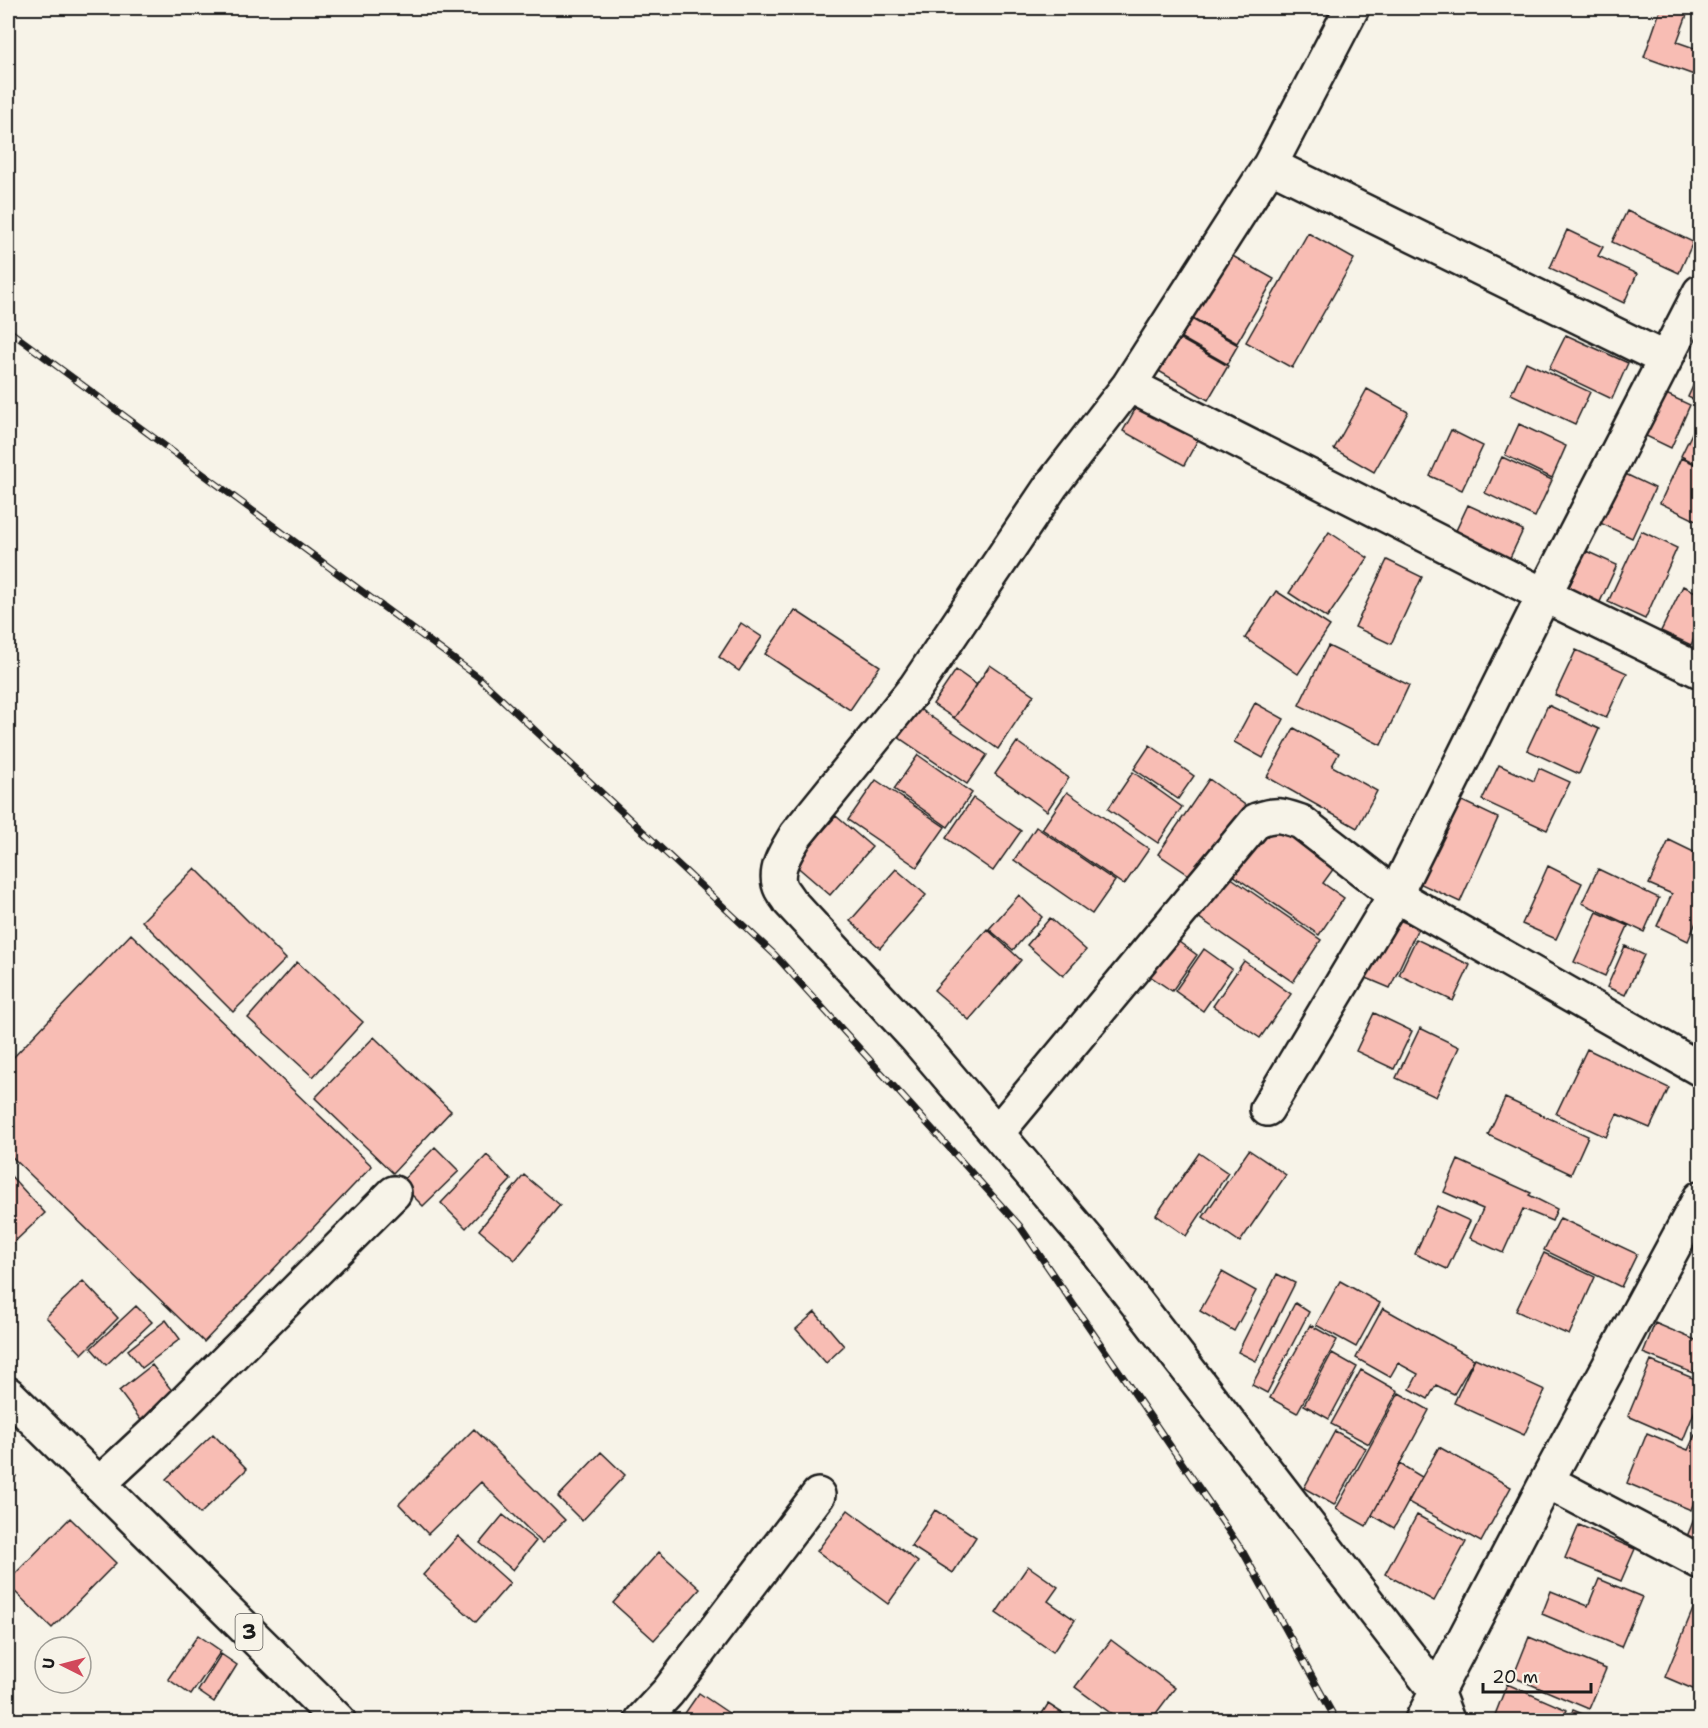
<svg xmlns="http://www.w3.org/2000/svg" width="1708" height="1728" font-family="'Shantell Sans',sans-serif">
<style>
.building{fill:#f8bdb4;stroke:#1c1c1c;stroke-width:1.5}
.lines{fill:none;stroke-linecap:round;stroke-linejoin:round}
.minor-casing{stroke:#1c1c1c;stroke-width:38}
.highway-casing{stroke:#1c1c1c;stroke-width:38}
.minor{stroke:#f7f3e8;stroke-width:33}
.highway{stroke:#f7f3e8;stroke-width:33}
.rail-casing{stroke:#1c1c1c;stroke-width:7}
.rail{stroke:#f7f3e8;stroke-width:4.5;stroke-dasharray:14;stroke-linecap:butt}
.labels{text-anchor:middle;stroke-width:4.5;stroke-linejoin:round;paint-order:stroke}
.shield{fill:#f7f3e8;stroke:#5e5c59;stroke-width:1.5}
.shield-label{font-size:21px;font-weight:bold;fill:#1c1c1c}
</style>
<rect width="100%" height="100%" fill="#f7f3e8"/>
<filter id="ink" filterUnits="userSpaceOnUse"><feTurbulence type="fractalNoise" baseFrequency=".0167" numOctaves="2"/><feDisplacementMap in="SourceGraphic" scale="12" xChannelSelector="R" yChannelSelector="G"/><feConvolveMatrix kernelMatrix="1 2 1 2 8 2 1 2 1" color-interpolation-filters="sRGB"/></filter>
<g filter="url(#ink)">
<!-- building -->
<path class="building" d="M 1661,8 L 1700,8 L 1700,17 L 1688,12 L 1677,42 L 1700,50 L 1700,67 L 1697,76 L 1644,57 Z
M 1627,211 L 1693,242 L 1679,273 L 1612,242 Z
M 1567,230 L 1603,247 L 1598,256 L 1637,274 L 1624,303 L 1550,268 Z
M 1308,233 L 1354,259 L 1292,368 L 1246,342 Z
M 1229,254 L 1274,279 L 1237,343 L 1193,318 Z
M 1188,317 L 1238,345 L 1227,364 L 1178,336 Z
M 1566,335 L 1628,363 L 1612,399 L 1549,369 Z
M 1175,336 L 1228,366 L 1208,400 L 1157,370 Z
M 1526,362 L 1590,392 L 1575,424 L 1511,394 Z
M 1700,371 L 1700,403 L 1688,397 Z
M 1367,389 L 1408,412 L 1374,472 L 1334,449 Z
M 1664,393 L 1690,405 L 1671,448 L 1644,435 Z
M 1141,399 L 1201,434 L 1184,465 L 1123,431 Z
M 1519,424 L 1566,446 L 1552,478 L 1505,455 Z
M 1451,430 L 1483,446 L 1462,490 L 1430,476 Z
M 1693,431 L 1700,435 L 1700,466 L 1681,456 Z
M 1502,457 L 1552,480 L 1535,517 L 1485,493 Z
M 1681,458 L 1700,466 L 1700,514 L 1697,521 L 1660,503 Z
M 1619,471 L 1655,488 L 1632,538 L 1596,521 Z
M 1468,505 L 1523,530 L 1508,562 L 1453,537 Z
M 1641,531 L 1677,548 L 1645,619 L 1608,602 Z
M 1329,532 L 1368,558 L 1327,618 L 1289,593 Z
M 1586,551 L 1617,565 L 1599,604 L 1568,589 Z
M 1387,560 L 1422,577 L 1391,644 L 1355,627 Z
M 1683,586 L 1700,594 L 1700,625 L 1691,645 L 1661,631 Z
M 1276,591 L 1330,626 L 1298,674 L 1245,638 Z
M 795,610 L 880,666 L 850,710 L 765,654 Z
M 741,623 L 762,637 L 739,671 L 719,657 Z
M 1328,646 L 1409,685 L 1381,745 L 1299,705 Z
M 1576,650 L 1627,673 L 1606,718 L 1555,695 Z
M 990,665 L 1034,695 L 998,749 L 954,718 Z
M 956,670 L 977,685 L 954,718 L 933,704 Z
M 1255,703 L 1284,719 L 1263,758 L 1234,742 Z
M 1548,705 L 1599,729 L 1579,774 L 1527,750 Z
M 915,706 L 987,755 L 967,784 L 895,735 Z
M 1294,728 L 1339,753 L 1332,766 L 1377,791 L 1357,828 L 1267,777 Z
M 1017,742 L 1069,778 L 1047,811 L 995,774 Z
M 1150,745 L 1194,776 L 1178,799 L 1134,769 Z
M 918,755 L 972,793 L 948,827 L 894,789 Z
M 1499,765 L 1534,781 L 1539,768 L 1570,782 L 1547,830 L 1482,800 Z
M 1133,772 L 1182,807 L 1158,843 L 1108,809 Z
M 1209,779 L 1248,807 L 1198,881 L 1158,854 Z
M 876,780 L 945,827 L 917,867 L 848,820 Z
M 1067,792 L 1149,849 L 1124,885 L 1042,829 Z
M 973,798 L 1021,831 L 993,871 L 946,838 Z
M 1458,799 L 1498,818 L 1460,902 L 1419,883 Z
M 836,816 L 872,847 L 830,895 L 794,864 Z
M 1269,817 L 1337,864 L 1323,883 L 1344,898 L 1319,935 L 1230,873 Z
M 1036,827 L 1115,881 L 1092,914 L 1014,860 Z
M 1669,840 L 1700,855 L 1700,913 L 1688,941 L 1657,926 L 1672,894 L 1649,884 Z
M 1548,866 L 1582,883 L 1556,939 L 1522,924 Z
M 195,868 L 286,959 L 233,1012 L 142,921 Z
M 896,869 L 926,895 L 880,948 L 850,921 Z
M 1598,869 L 1659,898 L 1644,932 L 1582,903 Z
M 1227,875 L 1321,940 L 1293,982 L 1198,917 Z
M 1019,895 L 1042,917 L 1013,950 L 989,929 Z
M 1597,912 L 1628,926 L 1605,976 L 1574,962 Z
M 1392,917 L 1418,928 L 1390,988 L 1364,977 Z
M 1050,918 L 1086,950 L 1063,976 L 1027,945 Z
M 987,929 L 1021,960 L 969,1020 L 934,990 Z
M 131,934 L 372,1166 L 204,1342 L 8,1153 L 8,1063 Z
M 1172,937 L 1197,955 L 1172,991 L 1147,974 Z
M 1416,939 L 1470,965 L 1453,1001 L 1399,975 Z
M 1625,946 L 1644,955 L 1625,995 L 1607,987 Z
M 1204,949 L 1232,969 L 1203,1011 L 1175,991 Z
M 1244,961 L 1291,994 L 1260,1038 L 1213,1006 Z
M 297,962 L 363,1022 L 313,1077 L 248,1018 Z
M 1374,1013 L 1412,1031 L 1394,1069 L 1356,1051 Z
M 1420,1028 L 1459,1047 L 1436,1097 L 1396,1078 Z
M 374,1037 L 451,1111 L 393,1173 L 315,1098 Z
M 1587,1049 L 1669,1088 L 1650,1128 L 1617,1114 L 1606,1137 L 1556,1114 Z
M 1505,1098 L 1588,1136 L 1571,1174 L 1488,1135 Z
M 435,1147 L 459,1171 L 423,1206 L 400,1183 Z
M 1249,1150 L 1286,1175 L 1240,1242 L 1203,1217 Z
M 1199,1153 L 1228,1173 L 1186,1236 L 1156,1215 Z
M 487,1155 L 511,1180 L 466,1228 L 441,1203 Z
M 1458,1160 L 1531,1193 L 1529,1195 L 1557,1209 L 1552,1221 L 1523,1209 L 1503,1253 L 1470,1238 L 1483,1209 L 1444,1192 Z
M 8,1173 L 45,1213 L 8,1248 Z
M 524,1175 L 560,1205 L 515,1260 L 479,1230 Z
M 1437,1206 L 1470,1221 L 1447,1269 L 1415,1254 Z
M 1560,1218 L 1637,1254 L 1621,1287 L 1544,1250 Z
M 1544,1253 L 1595,1277 L 1569,1335 L 1516,1311 Z
M 1222,1272 L 1256,1291 L 1234,1331 L 1200,1311 Z
M 1277,1274 L 1295,1283 L 1256,1361 L 1238,1352 Z
M 83,1281 L 118,1318 L 82,1354 L 46,1317 Z
M 1340,1281 L 1380,1303 L 1356,1347 L 1316,1325 Z
M 1295,1303 L 1309,1312 L 1267,1393 L 1252,1385 Z
M 136,1306 L 152,1322 L 106,1365 L 91,1348 Z
M 1383,1308 L 1474,1359 L 1454,1394 L 1436,1385 L 1428,1399 L 1410,1389 L 1418,1374 L 1398,1363 L 1390,1377 L 1356,1358 Z
M 815,1312 L 844,1346 L 826,1363 L 796,1329 Z
M 166,1320 L 180,1339 L 142,1368 L 128,1350 Z
M 1655,1323 L 1700,1342 L 1700,1356 L 1693,1373 L 1643,1353 Z
M 1310,1325 L 1337,1340 L 1297,1413 L 1270,1398 Z
M 1332,1353 L 1357,1367 L 1329,1419 L 1304,1405 Z
M 1475,1358 L 1545,1390 L 1524,1435 L 1454,1403 Z
M 1651,1361 L 1700,1381 L 1700,1398 L 1683,1440 L 1628,1416 Z
M 152,1365 L 177,1397 L 143,1423 L 119,1391 Z
M 1361,1370 L 1398,1391 L 1369,1444 L 1331,1424 Z
M 1399,1393 L 1429,1410 L 1366,1526 L 1336,1509 Z
M 474,1429 L 565,1520 L 542,1543 L 481,1482 L 428,1534 L 399,1504 Z
M 1335,1431 L 1366,1448 L 1334,1505 L 1304,1488 Z
M 1647,1433 L 1688,1450 L 1695,1435 L 1700,1437 L 1700,1485 L 1691,1510 L 1627,1483 Z
M 213,1434 L 247,1469 L 200,1514 L 166,1479 Z
M 1439,1447 L 1511,1487 L 1481,1542 L 1408,1502 Z
M 601,1452 L 625,1475 L 582,1521 L 558,1497 Z
M 1400,1464 L 1422,1477 L 1394,1528 L 1372,1515 Z
M 8,1468 L 16,1476 L 8,1486 Z
M 1700,1504 L 1700,1545 L 1686,1539 Z
M 848,1510 L 918,1562 L 888,1604 L 817,1551 Z
M 935,1510 L 976,1537 L 953,1573 L 911,1546 Z
M 503,1515 L 536,1541 L 513,1570 L 480,1543 Z
M 1417,1515 L 1466,1542 L 1434,1601 L 1385,1574 Z
M 70,1518 L 116,1563 L 52,1628 L 8,1585 L 8,1581 Z
M 1579,1525 L 1635,1549 L 1621,1581 L 1565,1558 Z
M 458,1536 L 510,1583 L 476,1622 L 423,1575 Z
M 659,1552 L 700,1589 L 654,1640 L 613,1603 Z
M 1028,1566 L 1058,1587 L 1048,1601 L 1075,1620 L 1053,1652 L 996,1613 Z
M 1599,1579 L 1642,1597 L 1621,1647 L 1542,1614 L 1551,1591 L 1588,1606 Z
M 1700,1592 L 1700,1692 L 1665,1677 Z
M 198,1635 L 221,1651 L 191,1695 L 168,1679 Z
M 1529,1637 L 1606,1669 L 1589,1709 L 1513,1677 Z
M 1111,1640 L 1175,1688 L 1151,1720 L 1120,1720 L 1075,1687 Z
M 221,1654 L 237,1665 L 214,1702 L 198,1691 Z
M 1507,1684 L 1567,1710 L 1562,1720 L 1493,1720 Z
M 699,1693 L 739,1720 L 683,1720 L 681,1719 Z
M 1048,1704 L 1073,1720 L 1038,1720 Z
M 1573,1710 L 1597,1720 L 1568,1720 Z"/>
<g class="lines">
<defs>
<path id="minor" d="M 1352,8 L 1270,165 L 1129,385 L 1051,486 L 915,688 L 796,835 C 787,850 772,871 781,889 C 783,893 787,897 789,901 L 915,1037 L 1092,1245 L 1436,1691 L 1447,1720
M 1270,165 L 1665,359
M 1129,385 L 1544,595 L 1700,671
M 1267,1109 L 1395,895 L 1544,595 L 1700,292
M 997,1133 L 1257,820 C 1277,813 1281,815 1301,822 L 1395,895 L 1700,1069
M 1547,1481 L 1700,1562
M 99,1484 L 156,1431 L 394,1193
M 642,1720 L 668,1692 L 818,1495
M 1422,1720 L 1547,1481 L 1700,1198"/>
<path id="highway" d="M 8,1394 L 338,1720"/>
</defs>
<!-- minor casing -->
<use href="#minor" class="minor-casing"/>
<!-- highway casing -->
<use href="#highway" class="highway-casing"/>
<!-- minor -->
<use href="#minor" class="minor"/>
<!-- highway -->
<use href="#highway" class="highway"/>
<defs>
<path id="rail" d="M 8,330 L 478,677 L 775,955 L 1019,1225 L 1243,1552 L 1336,1720"/>
</defs>
<!-- rail casing -->
<use href="#rail" class="rail-casing"/>
<!-- rail -->
<use href="#rail" class="rail"/>
</g>
</g>
<g class="labels">
<!-- shield labels -->
<rect class="shield" x="235.5" y="1614" width="27" height="36" rx="4.5"/>
<g class="shield-label">
<text x="249" y="1639">3</text>
</g>
</g>
<!-- margin -->
<rect width="1708" height="1728" fill="none" stroke="#f7f3e8" stroke-width="30"/>
<rect x="15" y="15" width="1678" height="1698" fill="none" stroke="#1c1c1c" stroke-width="2" filter="url(#ink)"/>
<!-- north arrow -->
<g transform="translate(63 1665) rotate(276)"><circle r="28" fill="#f7f3e8" stroke="#9f9d96" stroke-width="1.5"/>
<path d="M0-4.5L10 22L0 15L-10 22Z" fill="#d1495b"/>
<text y="-9" font-size="16" font-weight="bold" text-anchor="middle" fill="#1c1c1c">U</text>
</g>
<!-- scale -->
<path d="M1483 1683v9h108v-9" fill="none" stroke="#1c1c1c" stroke-width="3"/>
<text x="1492" y="1683" font-size="18" fill="#1c1c1c" stroke="#f7f3e8" stroke-width="4.5" paint-order="stroke">20 m</text>
</svg>
